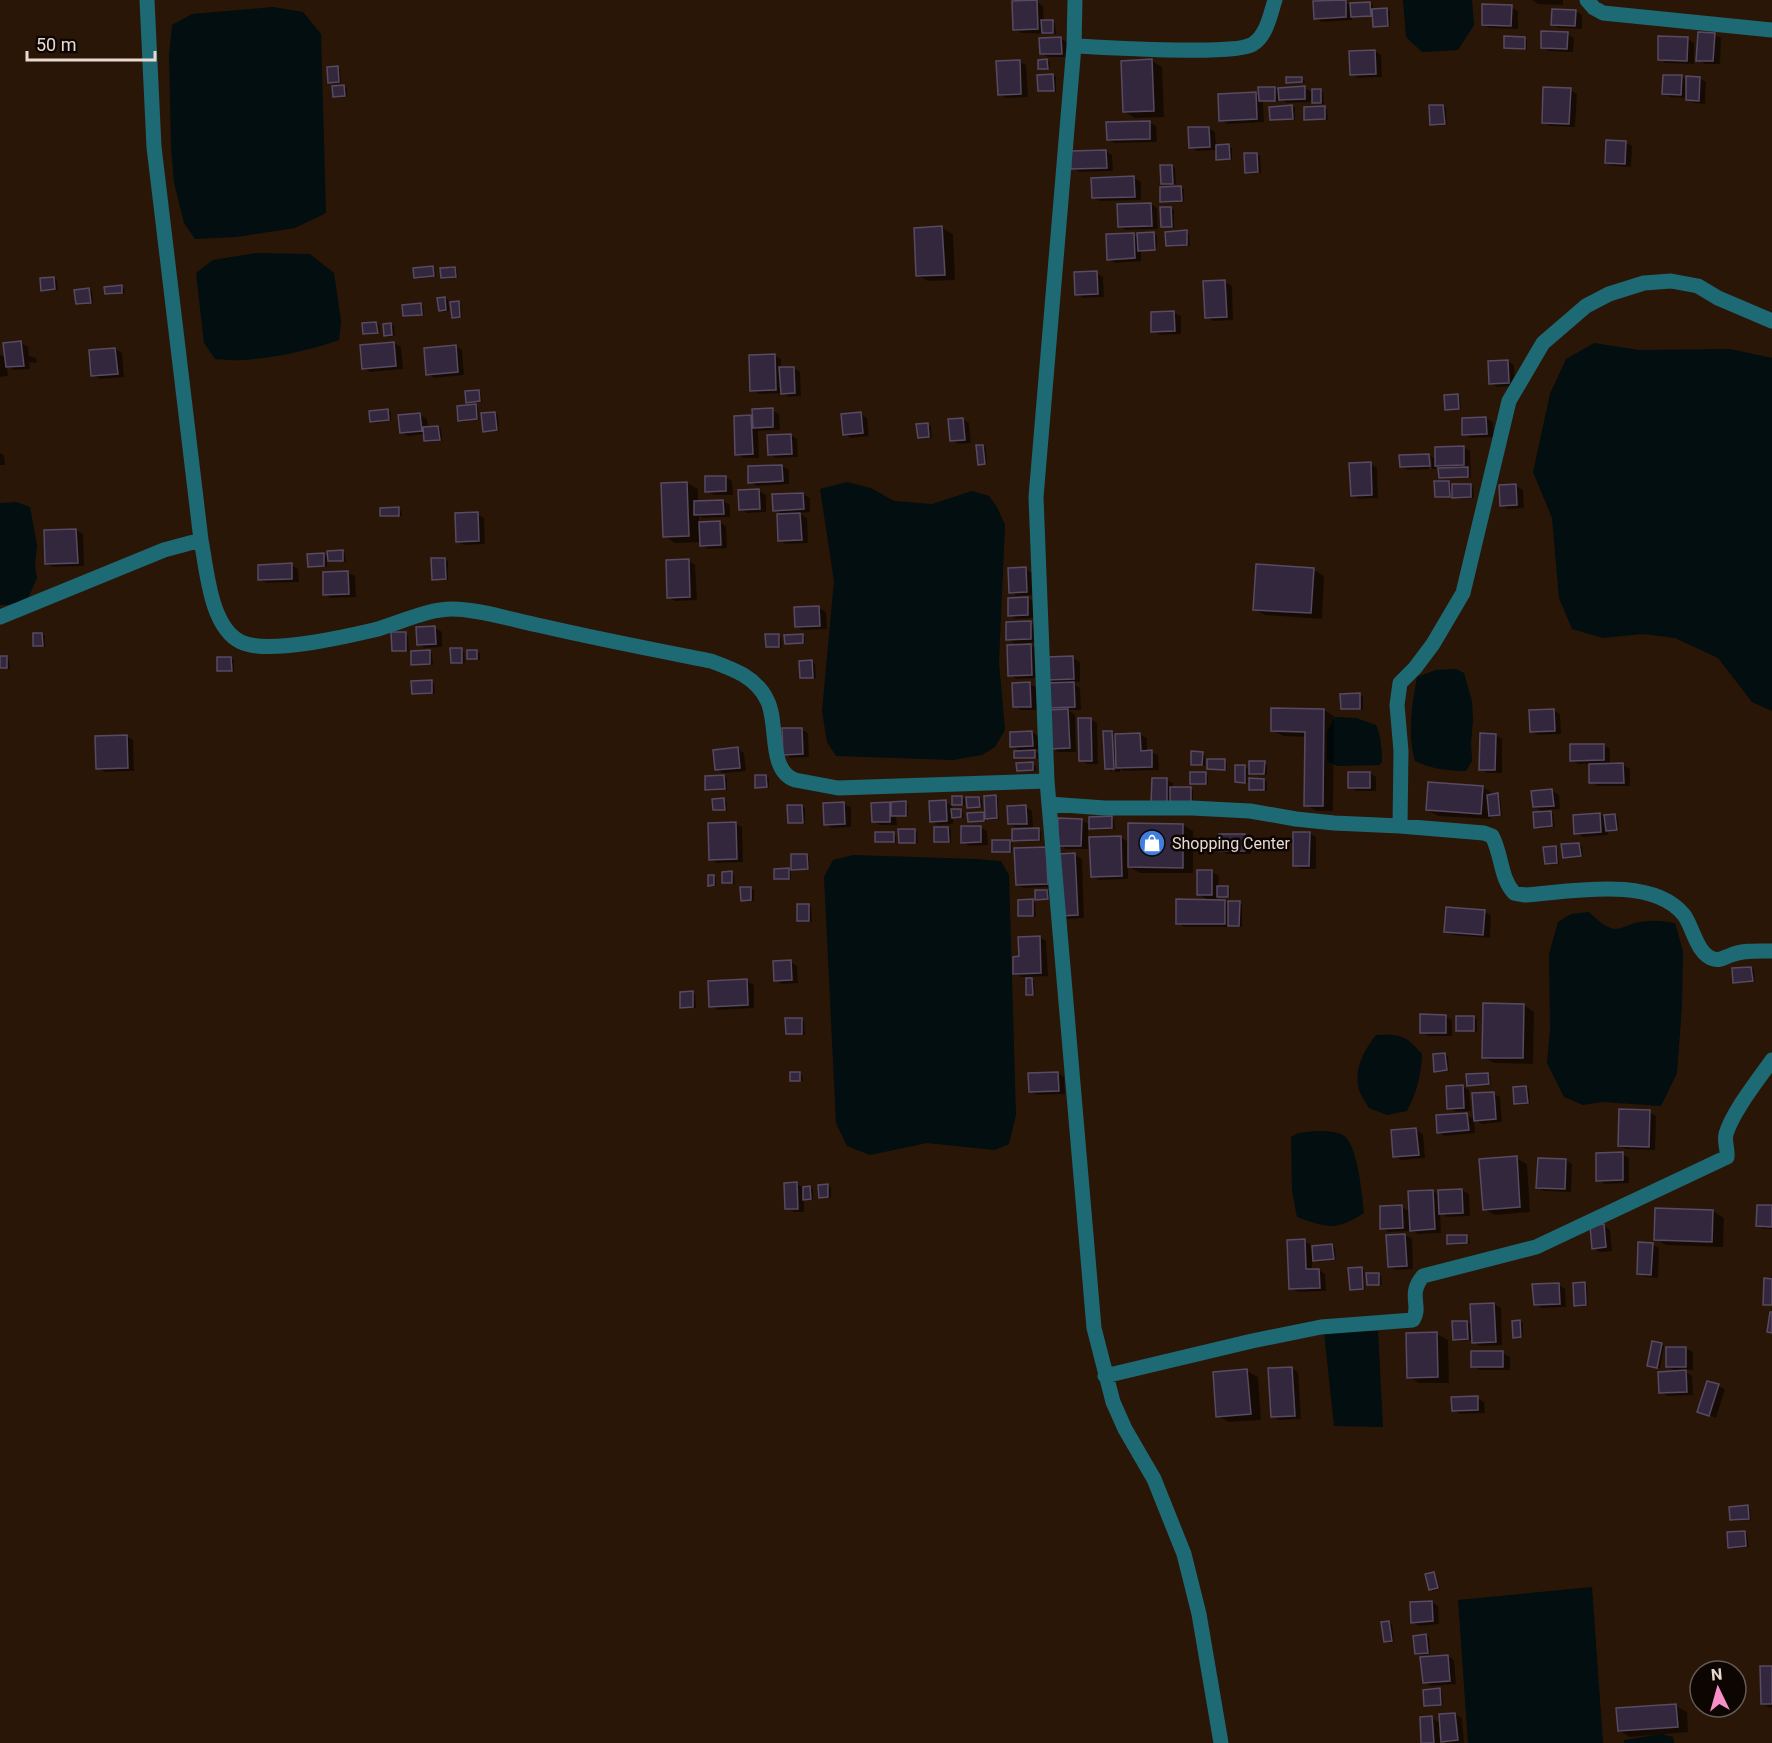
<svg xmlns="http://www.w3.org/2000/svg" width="1772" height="1743" font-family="Roboto,sans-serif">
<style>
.water{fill:#020e0f}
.shadow{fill:#0007}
.building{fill:#33273d;stroke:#574a62;stroke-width:1.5}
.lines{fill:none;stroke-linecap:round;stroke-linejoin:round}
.minor{stroke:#1e6a74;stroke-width:15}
.labels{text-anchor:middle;stroke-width:5;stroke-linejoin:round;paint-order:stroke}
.poi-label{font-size:16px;fill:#e9dad1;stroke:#0c0502;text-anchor:start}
</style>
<rect width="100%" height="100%" fill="#2a1607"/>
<!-- water -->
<path class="water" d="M 1403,0 L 1472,0 L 1474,25 L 1458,50 L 1422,52 L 1406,37 Z
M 273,7 L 303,12 L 321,34 L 326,213 L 295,228 L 236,237 L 195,239 L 184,223 L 174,183 L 171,147 L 169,55 L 172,25 L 192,14 Z
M 256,253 L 310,254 L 334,273 L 341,321 L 339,340 C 306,352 250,364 215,359 L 204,343 L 196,273 L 213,260 Z
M 1594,343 L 1639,350 L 1730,349 L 1772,358 L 1772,711 L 1752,702 L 1718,658 L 1675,638 L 1643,634 L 1603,638 L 1572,629 L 1559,598 L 1552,518 L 1533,472 L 1550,394 L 1566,359 Z
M 847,482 L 871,488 L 894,501 L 932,504 L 972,491 L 989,496 L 997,507 L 1005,525 L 999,662 L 1005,730 L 995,747 L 982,755 L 953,760 L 836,756 L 827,742 L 822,711 L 834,581 L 820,489 Z
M 16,502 L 30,507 L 37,545 L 35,566 L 37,578 L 25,605 L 0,605 L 0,503 Z
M 1456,669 L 1464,673 L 1472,701 L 1473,720 L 1471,743 L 1472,761 L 1466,771 C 1448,771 1432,769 1415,761 C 1407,733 1412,705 1417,677 L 1436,670 Z
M 1335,717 L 1356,718 L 1376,725 C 1381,737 1382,749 1382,762 L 1379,765 L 1337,766 L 1327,761 L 1327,732 Z
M 853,855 L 976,859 L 1001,861 L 1009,875 L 1016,1115 L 1009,1144 L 995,1150 L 927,1143 L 870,1155 L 847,1146 L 836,1123 L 824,877 L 833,860 Z
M 1589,912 C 1621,943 1617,922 1650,921 C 1658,920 1667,922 1675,923 L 1683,951 L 1682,1006 L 1677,1073 L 1661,1106 L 1602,1102 L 1583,1105 L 1564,1097 L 1547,1063 L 1550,1028 L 1549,954 L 1558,922 L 1571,914 Z
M 1376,1035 C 1401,1034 1405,1035 1422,1054 C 1421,1075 1417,1092 1407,1111 L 1387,1115 L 1369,1108 C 1365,1101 1359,1093 1358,1086 C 1355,1066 1365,1049 1376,1035 Z
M 1315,1131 C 1323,1131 1336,1131 1343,1135 C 1358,1144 1362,1196 1364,1213 C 1336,1231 1328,1228 1297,1217 L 1292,1191 L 1291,1137 L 1298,1133 Z
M 1378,1331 L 1383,1427 L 1334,1426 L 1324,1332 Z
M 1592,1587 L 1603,1743 L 1468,1743 L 1458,1600 Z
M 1662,1734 L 1673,1737 L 1674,1743 L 1624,1743 L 1624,1740 Z"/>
<!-- shadow -->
<path class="shadow" d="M 1532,0 L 1563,0 L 1563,5 L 1538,4 Z
M 1037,2 L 1043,6 L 1044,22 L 1055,23 L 1056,34 L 1022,33 L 1015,30 Z
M 1345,2 L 1352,6 L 1370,4 L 1373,5 L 1373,10 L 1387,10 L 1390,11 L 1390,27 L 1374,26 L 1374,17 L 1355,17 L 1352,16 L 1352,20 L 1322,22 L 1315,18 Z
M 1511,7 L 1518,11 L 1518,29 L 1490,28 L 1483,24 Z
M 1575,11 L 1582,15 L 1582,29 L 1559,28 L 1553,25 Z
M 1567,34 L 1574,38 L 1573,52 L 1549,51 L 1542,47 Z
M 1714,34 L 1721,38 L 1720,64 L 1705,64 L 1698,60 Z
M 1525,38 L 1527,40 L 1527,50 L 1505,48 Z
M 1061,39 L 1068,43 L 1068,57 L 1048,57 L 1041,53 Z
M 1688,39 L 1694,43 L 1694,64 L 1666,63 L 1659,59 Z
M 1375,51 L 1381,55 L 1382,77 L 1358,78 L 1351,74 Z
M 1047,61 L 1050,62 L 1050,69 L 1040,68 Z
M 1152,61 L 1162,67 L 1164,117 L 1135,118 L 1124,111 Z
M 1020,62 L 1026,65 L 1028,97 L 1006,98 L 999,94 Z
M 337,67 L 340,69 L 341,83 L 333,84 L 330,82 Z
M 1053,75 L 1056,77 L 1056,92 L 1039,91 Z
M 1682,77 L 1688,80 L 1699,78 L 1706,82 L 1705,104 L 1694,103 L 1687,98 L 1670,97 L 1663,93 Z
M 1302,78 L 1304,80 L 1305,83 L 1287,82 Z
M 344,87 L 347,88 L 347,97 L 337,98 L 335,96 Z
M 1275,88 L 1280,91 L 1305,88 L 1313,93 L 1320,91 L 1323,92 L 1324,104 L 1316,104 L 1314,102 L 1287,103 L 1278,98 L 1278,101 L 1263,102 L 1264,122 L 1228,124 L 1221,120 L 1256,94 L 1260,96 Z
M 1570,90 L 1577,94 L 1575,127 L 1550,126 L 1543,122 Z
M 1443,106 L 1446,108 L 1447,125 L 1435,126 L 1432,124 Z
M 1292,107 L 1295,108 L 1295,120 L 1274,120 L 1271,119 Z
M 1324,108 L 1327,109 L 1328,120 L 1308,120 L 1305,119 Z
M 1149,122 L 1156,126 L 1157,142 L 1115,143 L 1108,140 Z
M 1209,128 L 1215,132 L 1216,146 L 1232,148 L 1232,160 L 1218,159 L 1218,150 L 1197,151 L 1190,147 Z
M 1625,142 L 1632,146 L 1631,167 L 1613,166 L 1606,163 Z
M 1106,151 L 1112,155 L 1113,171 L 1079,172 L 1073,168 Z
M 1257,154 L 1260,156 L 1261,173 L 1249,174 L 1246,172 Z
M 1172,166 L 1175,168 L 1176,184 L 1165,185 L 1162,183 Z
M 1134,178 L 1141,182 L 1141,200 L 1100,201 L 1094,198 Z
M 1181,188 L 1184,189 L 1184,202 L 1165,203 L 1162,201 Z
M 1151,204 L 1157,208 L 1158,229 L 1126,230 L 1119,226 Z
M 1171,208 L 1174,210 L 1174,228 L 1165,228 L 1162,226 Z
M 942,228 L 953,234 L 955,280 L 928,281 L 917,275 Z
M 1186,232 L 1189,234 L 1190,246 L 1171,247 L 1168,245 Z
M 1154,234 L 1157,236 L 1157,249 L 1141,249 L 1141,261 L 1115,263 L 1109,259 L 1133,235 L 1139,238 Z
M 432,267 L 435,269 L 436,277 L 418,279 L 415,277 Z
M 454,269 L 457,270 L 458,278 L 445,279 L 442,277 Z
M 1096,273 L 1103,277 L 1104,297 L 1083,298 L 1077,294 Z
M 54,278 L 57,280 L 58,290 L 46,291 L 43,290 Z
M 1225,282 L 1232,286 L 1233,320 L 1213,321 L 1207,317 Z
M 121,287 L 124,288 L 125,293 L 109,295 L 106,293 Z
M 89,290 L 92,292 L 93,304 L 80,305 L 77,303 Z
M 445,298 L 448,300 L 449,311 L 443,312 L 440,310 Z
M 458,303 L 461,305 L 462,318 L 456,318 L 453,317 Z
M 420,304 L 423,306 L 424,315 L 407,317 L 404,315 Z
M 1174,313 L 1181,316 L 1181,334 L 1160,335 L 1153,331 Z
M 376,323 L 379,325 L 380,333 L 367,335 L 364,333 Z
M 391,325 L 394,326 L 395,336 L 388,337 L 385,335 Z
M 21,343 L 28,347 L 29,356 L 36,358 L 37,363 L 29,362 L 30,369 L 14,370 L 7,366 L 8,376 L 0,377 L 0,355 L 6,358 Z
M 394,343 L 401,347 L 403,369 L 370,372 L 364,368 Z
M 455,346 L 462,350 L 464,375 L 434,378 L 428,374 Z
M 115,349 L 122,353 L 124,377 L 100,379 L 93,375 Z
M 774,355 L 781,359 L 781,369 L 794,368 L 800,372 L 801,396 L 789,397 L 783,393 L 759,394 L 752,390 Z
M 1508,361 L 1514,365 L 1515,386 L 1497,387 L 1490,383 Z
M 478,392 L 481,393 L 482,402 L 470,403 L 467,402 Z
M 1458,395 L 1460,397 L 1461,410 L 1447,409 Z
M 475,406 L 478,407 L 479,420 L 462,422 L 460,420 Z
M 772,410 L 779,414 L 780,430 L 758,431 L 759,458 L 743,458 L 737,454 L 735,417 L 754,416 Z
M 388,411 L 391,412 L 391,421 L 374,423 L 371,421 Z
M 495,413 L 498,415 L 499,431 L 487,432 L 485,431 Z
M 861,414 L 867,418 L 869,436 L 851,438 L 845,434 Z
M 420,415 L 427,419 L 428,429 L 438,427 L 441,429 L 442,441 L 429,442 L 426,440 L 425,434 L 408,436 L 401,432 Z
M 1486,418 L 1493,422 L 1493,437 L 1471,438 L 1464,434 L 1463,419 Z
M 962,419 L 969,423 L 971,443 L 958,444 L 952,440 Z
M 928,424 L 931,426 L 932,438 L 922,439 L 919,437 Z
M 791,435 L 797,439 L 798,457 L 776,458 L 769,454 Z
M 983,446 L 986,448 L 987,465 L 979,464 Z
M 1463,447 L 1470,451 L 1471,478 L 1443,479 L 1440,477 L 1444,469 L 1436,465 L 1436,469 L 1432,469 L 1431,457 L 1428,457 L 1429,469 L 1408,470 L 1401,466 L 1429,455 L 1437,460 Z
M 0,453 L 4,455 L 5,465 L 0,465 Z
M 1370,464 L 1377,468 L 1378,498 L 1359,499 L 1352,495 Z
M 782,466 L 789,470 L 789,484 L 757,486 L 750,482 Z
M 725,477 L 732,481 L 733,495 L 714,495 L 707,491 Z
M 1449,482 L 1452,486 L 1470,485 L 1473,487 L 1474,498 L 1457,499 L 1452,496 L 1439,498 L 1437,497 Z
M 687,483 L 698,489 L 698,502 L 723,501 L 730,505 L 730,517 L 703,518 L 699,516 L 699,523 L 719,522 L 726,526 L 727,548 L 708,549 L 701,545 L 701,542 L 675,543 L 664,536 Z
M 1516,486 L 1523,490 L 1524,508 L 1508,509 L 1501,505 Z
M 759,491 L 766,495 L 766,512 L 747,513 L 740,509 Z
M 803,494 L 810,498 L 810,512 L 798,513 L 807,518 L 808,543 L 786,544 L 779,540 L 784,515 L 775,510 L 774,495 Z
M 398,509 L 401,511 L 402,516 L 382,515 Z
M 477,514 L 484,518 L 485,544 L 464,545 L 457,541 Z
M 76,530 L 83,534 L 84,566 L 53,567 L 46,563 Z
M 342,552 L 345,553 L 346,562 L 332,562 L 327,559 L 327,567 L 309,566 L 324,555 L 329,558 Z
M 445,560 L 448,561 L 448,580 L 436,580 L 433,579 Z
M 689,561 L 695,565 L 697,600 L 675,601 L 669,597 Z
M 291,565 L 298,569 L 299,582 L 266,583 L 260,579 Z
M 1025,569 L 1032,573 L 1033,595 L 1017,596 L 1010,592 Z
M 1314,570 L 1324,576 L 1322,619 L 1265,615 L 1254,609 Z
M 324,573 L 348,573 L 355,576 L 356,597 L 331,598 L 325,594 Z
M 1028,598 L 1034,602 L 1035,618 L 1016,619 L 1010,615 Z
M 819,608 L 826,612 L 827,629 L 803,630 L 796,626 Z
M 1030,623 L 1037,627 L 1037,642 L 1026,643 L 1037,649 L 1038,678 L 1017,679 L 1010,675 L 1019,646 L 1008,639 Z
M 435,628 L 442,632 L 442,647 L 425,648 L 418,644 Z
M 405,633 L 408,635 L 409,651 L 393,650 Z
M 42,634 L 45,636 L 45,647 L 38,647 L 35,645 Z
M 778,635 L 781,637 L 782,648 L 767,646 Z
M 802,635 L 805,637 L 805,644 L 786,643 Z
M 461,649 L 464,651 L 465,663 L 455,664 L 452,662 Z
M 430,652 L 432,653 L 433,665 L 416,665 L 413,664 Z
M 477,652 L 480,653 L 480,660 L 469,658 Z
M 0,657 L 9,659 L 10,669 L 0,669 Z
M 231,658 L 234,660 L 234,672 L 219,670 Z
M 1073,658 L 1080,662 L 1080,682 L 1072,683 L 1080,688 L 1081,710 L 1068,710 L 1075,715 L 1076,752 L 1058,752 L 1052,748 L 1058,711 L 1051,707 L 1057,684 L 1049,679 Z
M 812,662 L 815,664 L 816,678 L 801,677 Z
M 431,681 L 434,683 L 435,694 L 413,693 Z
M 1030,684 L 1037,688 L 1038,710 L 1021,710 L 1014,706 Z
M 1360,695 L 1363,696 L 1363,710 L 1342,708 Z
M 1324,710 L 1334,716 L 1333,811 L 1317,811 L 1306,805 L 1307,737 L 1283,736 L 1272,730 Z
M 1553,710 L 1560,714 L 1561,734 L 1538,735 L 1532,732 Z
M 1090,719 L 1097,723 L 1098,764 L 1087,764 L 1081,760 Z
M 801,729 L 808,733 L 809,757 L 791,758 L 784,754 Z
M 1032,732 L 1038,736 L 1039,749 L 1032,750 L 1038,753 L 1038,759 L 1019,759 L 1016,758 L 1021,752 L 1012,746 Z
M 1105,732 L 1112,732 L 1118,735 L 1140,735 L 1147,738 L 1147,752 L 1151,752 L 1158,755 L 1159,770 L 1124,771 L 1120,769 L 1120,772 L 1115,772 L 1114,734 L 1111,734 L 1112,772 L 1106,768 Z
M 1496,735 L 1502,739 L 1502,773 L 1487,773 L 1481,769 Z
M 126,736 L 133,740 L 134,771 L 105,772 L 98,768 Z
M 1603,745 L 1610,749 L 1610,765 L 1623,765 L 1630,769 L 1630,786 L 1597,786 L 1591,782 L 1590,764 L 1578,764 L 1572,760 Z
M 738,749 L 744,753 L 746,771 L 723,773 L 717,769 Z
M 1202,753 L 1205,755 L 1205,766 L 1192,764 Z
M 1224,760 L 1227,762 L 1227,770 L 1208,768 Z
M 1264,763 L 1267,764 L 1267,775 L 1253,775 L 1248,772 L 1247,780 L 1264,780 L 1267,782 L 1267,791 L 1253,791 L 1250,789 L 1250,783 L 1236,781 L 1245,767 L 1251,770 Z
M 1033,764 L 1036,766 L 1036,771 L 1018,770 Z
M 1370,773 L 1376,777 L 1376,791 L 1356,791 L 1349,787 Z
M 1205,774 L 1208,775 L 1208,785 L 1191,783 Z
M 724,776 L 727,778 L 727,790 L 710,791 L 707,789 Z
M 766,777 L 769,778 L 769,788 L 757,787 Z
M 1167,780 L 1173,783 L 1173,789 L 1193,790 L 1193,804 L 1160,806 Z
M 1483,787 L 1493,794 L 1493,795 L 1500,797 L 1502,816 L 1491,817 L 1491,819 L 1438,816 L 1427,810 Z
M 1552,791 L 1559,795 L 1560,809 L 1547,810 L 1553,814 L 1555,827 L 1539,829 L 1536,827 L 1545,813 L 1535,807 Z
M 962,797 L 965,799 L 965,806 L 953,804 Z
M 995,797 L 998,798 L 999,819 L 990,820 L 986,817 L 986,822 L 969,821 L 983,814 L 987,816 Z
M 979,798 L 982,800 L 982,808 L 968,807 Z
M 724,800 L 727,802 L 727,811 L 714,809 Z
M 945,802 L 952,806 L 952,811 L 963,812 L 964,818 L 953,817 L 953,824 L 938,825 L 932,821 Z
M 889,803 L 892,805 L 905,803 L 908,804 L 908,816 L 896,817 L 897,825 L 880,825 L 873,821 Z
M 844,804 L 851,807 L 851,827 L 832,828 L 825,824 Z
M 802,806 L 805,808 L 805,824 L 789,822 Z
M 1026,807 L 1032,811 L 1033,827 L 1016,827 L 1009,824 Z
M 1599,814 L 1606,818 L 1615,816 L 1618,817 L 1619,831 L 1607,830 L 1608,835 L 1583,837 L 1576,833 Z
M 1111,818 L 1114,819 L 1115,829 L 1093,830 L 1088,827 L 1088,849 L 1066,849 L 1059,845 L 1081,820 L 1090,825 Z
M 735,823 L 742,827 L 743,862 L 717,863 L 710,859 Z
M 1183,825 L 1193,831 L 1193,873 L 1140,873 L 1128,866 L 1128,879 L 1099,880 L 1093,876 L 1120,837 L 1130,843 Z
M 980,827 L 987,831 L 988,845 L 969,846 L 963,842 Z
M 948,828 L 951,830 L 951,843 L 936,841 Z
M 914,830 L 917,832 L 918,843 L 900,842 Z
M 1038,830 L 1041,831 L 1041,841 L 1017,842 L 1014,840 Z
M 893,833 L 896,835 L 896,843 L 877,842 Z
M 1309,833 L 1316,837 L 1316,869 L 1301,869 L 1295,865 Z
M 1244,836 L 1251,840 L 1251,854 L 1227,854 L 1220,850 Z
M 1009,841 L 1012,843 L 1012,852 L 994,851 Z
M 1579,844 L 1582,846 L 1583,857 L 1567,858 L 1564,857 Z
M 1046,848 L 1054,887 L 1024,888 L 1017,885 Z
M 1555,848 L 1558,850 L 1559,864 L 1549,865 L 1546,863 Z
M 807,855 L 809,857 L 810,870 L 793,869 Z
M 1075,855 L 1082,859 L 1084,918 L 1068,919 L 1061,915 Z
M 788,869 L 791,871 L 791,879 L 776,878 Z
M 1212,872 L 1219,876 L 1218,887 L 1230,889 L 1230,898 L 1218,896 L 1218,901 L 1242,904 L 1242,927 L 1184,927 L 1178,923 L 1210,901 L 1198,894 Z
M 731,873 L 734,874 L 735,884 L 724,882 Z
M 713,876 L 716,878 L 716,886 L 710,885 Z
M 751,888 L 754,890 L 754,901 L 742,900 Z
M 1047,891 L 1050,893 L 1050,900 L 1037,899 Z
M 1033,901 L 1035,902 L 1036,917 L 1020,915 Z
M 809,905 L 811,907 L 812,922 L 802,922 L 799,920 Z
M 1484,911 L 1491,915 L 1490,938 L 1453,935 L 1446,931 Z
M 1040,937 L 1046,941 L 1048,976 L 1027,977 L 1034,981 L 1035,996 L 1030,996 L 1028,994 L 1027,977 L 1021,977 L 1015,973 L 1020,958 Z
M 790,962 L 797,966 L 798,983 L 782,984 L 775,980 Z
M 1751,968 L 1754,970 L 1755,982 L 1737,983 L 1735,982 Z
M 747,981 L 754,985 L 754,1008 L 718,1010 L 711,1006 Z
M 692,993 L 695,994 L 696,1008 L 682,1007 Z
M 1524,1005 L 1534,1012 L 1533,1064 L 1494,1063 L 1483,1057 Z
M 1446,1017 L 1452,1020 L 1452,1036 L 1428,1036 L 1422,1032 Z
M 1474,1018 L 1477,1019 L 1477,1032 L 1458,1030 Z
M 801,1019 L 804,1021 L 805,1035 L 787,1034 Z
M 1445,1055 L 1448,1056 L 1449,1071 L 1438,1072 L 1435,1071 Z
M 799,1073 L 802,1075 L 803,1081 L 792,1080 Z
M 1058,1073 L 1064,1077 L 1065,1094 L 1037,1095 L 1030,1091 Z
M 1488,1075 L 1490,1076 L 1491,1085 L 1471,1086 L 1468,1085 Z
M 1462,1086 L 1469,1090 L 1471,1111 L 1456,1112 L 1449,1108 Z
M 1526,1088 L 1529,1089 L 1530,1104 L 1519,1105 L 1516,1103 Z
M 1494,1094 L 1500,1097 L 1502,1122 L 1482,1124 L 1474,1119 L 1475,1133 L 1445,1136 L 1438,1132 L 1467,1115 L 1476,1120 Z
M 1649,1112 L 1656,1116 L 1655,1150 L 1626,1149 L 1619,1145 Z
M 1416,1130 L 1423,1134 L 1425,1158 L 1401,1160 L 1394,1156 Z
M 1622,1154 L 1629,1158 L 1629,1183 L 1605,1184 L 1598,1180 Z
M 1516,1158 L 1527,1164 L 1530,1212 L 1495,1215 L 1484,1209 Z
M 1566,1160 L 1572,1164 L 1571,1192 L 1545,1191 L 1538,1188 Z
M 797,1184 L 804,1188 L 813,1189 L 813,1200 L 804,1198 L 804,1212 L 794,1212 L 787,1208 Z
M 828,1186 L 831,1187 L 831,1198 L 823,1198 L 820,1197 Z
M 1462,1190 L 1469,1194 L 1470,1216 L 1447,1217 L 1440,1212 L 1441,1233 L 1418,1234 L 1409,1228 L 1409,1231 L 1389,1232 L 1382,1228 L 1401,1207 L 1411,1212 L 1433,1191 L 1440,1195 Z
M 1772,1207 L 1772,1229 L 1764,1229 L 1758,1225 Z
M 1657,1209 L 1713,1211 L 1724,1218 L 1723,1247 L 1666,1245 L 1656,1239 Z
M 1604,1226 L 1610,1230 L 1612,1251 L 1600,1252 L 1593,1248 Z
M 1405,1235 L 1412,1239 L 1413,1269 L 1396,1270 L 1389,1266 Z
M 1466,1236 L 1469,1238 L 1470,1244 L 1452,1245 L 1449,1243 Z
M 1304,1241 L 1311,1245 L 1311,1248 L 1332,1246 L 1335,1248 L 1336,1260 L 1317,1262 L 1312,1258 L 1312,1270 L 1319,1270 L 1325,1274 L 1326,1291 L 1298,1292 L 1291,1288 Z
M 1652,1244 L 1659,1248 L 1658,1278 L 1645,1277 L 1638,1273 Z
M 1362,1269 L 1364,1270 L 1365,1290 L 1354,1290 L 1351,1289 Z
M 1378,1274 L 1381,1276 L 1382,1285 L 1368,1284 Z
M 1584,1284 L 1587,1285 L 1588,1306 L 1578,1307 L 1575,1305 Z
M 1559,1285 L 1565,1289 L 1566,1307 L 1542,1308 L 1535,1305 Z
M 1494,1304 L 1501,1308 L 1502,1345 L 1480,1346 L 1473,1342 L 1473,1340 L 1457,1341 L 1455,1339 L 1467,1322 L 1472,1325 Z
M 1520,1322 L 1523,1323 L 1523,1338 L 1517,1338 L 1514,1337 Z
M 1437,1334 L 1448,1340 L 1449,1383 L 1419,1383 L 1409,1377 Z
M 1661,1344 L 1664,1346 L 1660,1368 L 1651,1367 Z
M 1686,1348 L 1693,1352 L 1693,1370 L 1683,1370 L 1692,1376 L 1693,1395 L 1667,1396 L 1661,1392 L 1678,1372 L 1668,1367 Z
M 1503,1353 L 1510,1357 L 1510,1370 L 1479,1370 L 1473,1366 Z
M 1291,1368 L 1298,1372 L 1301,1419 L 1279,1420 L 1272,1416 Z
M 1247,1371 L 1258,1377 L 1261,1420 L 1229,1422 L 1218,1416 Z
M 1718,1386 L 1725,1389 L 1716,1418 L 1699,1411 Z
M 1477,1398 L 1484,1402 L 1485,1413 L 1460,1414 L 1453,1410 Z
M 1747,1507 L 1750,1509 L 1751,1520 L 1734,1521 L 1731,1519 Z
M 1745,1532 L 1747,1534 L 1749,1547 L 1733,1549 L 1730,1547 Z
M 1434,1573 L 1436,1575 L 1440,1589 L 1433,1591 L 1430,1589 Z
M 1432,1602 L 1438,1606 L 1439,1624 L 1419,1626 L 1412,1622 Z
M 1389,1623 L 1392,1624 L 1394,1642 L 1388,1643 L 1385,1642 Z
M 1426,1636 L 1429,1637 L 1430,1654 L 1419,1655 L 1416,1653 Z
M 1448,1656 L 1454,1660 L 1456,1684 L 1431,1686 L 1424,1682 Z
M 1772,1667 L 1772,1707 L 1770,1708 L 1763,1704 Z
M 1439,1690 L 1442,1692 L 1443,1706 L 1428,1707 L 1425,1705 Z
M 1676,1706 L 1687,1712 L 1688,1732 L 1630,1737 L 1619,1731 Z
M 1455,1714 L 1462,1718 L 1464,1743 L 1447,1743 L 1443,1741 L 1442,1731 L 1439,1731 L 1440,1743 L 1423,1743 L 1431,1718 L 1441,1723 Z"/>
<!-- building -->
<path class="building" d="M 1037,0 L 1038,29 L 1013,30 L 1012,1 Z
M 1346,0 L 1346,17 L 1314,19 L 1313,1 Z
M 1370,2 L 1371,16 L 1351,17 L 1350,3 Z
M 1482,4 L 1512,5 L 1511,26 L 1482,25 Z
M 1387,8 L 1388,26 L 1373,27 L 1372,9 Z
M 1552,9 L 1576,10 L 1575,26 L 1551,25 Z
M 1041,20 L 1053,20 L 1053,33 L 1042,33 Z
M 1541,31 L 1568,32 L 1567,49 L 1541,48 Z
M 1698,32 L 1715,33 L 1713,61 L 1696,61 Z
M 1504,36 L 1525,37 L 1525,49 L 1504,48 Z
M 1658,36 L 1688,37 L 1687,61 L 1658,60 Z
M 1061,37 L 1062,54 L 1040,54 L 1039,38 Z
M 1375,50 L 1376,74 L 1350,75 L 1349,51 Z
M 1047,59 L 1048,69 L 1038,69 L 1038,60 Z
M 1152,59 L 1154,111 L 1123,112 L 1121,61 Z
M 1020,60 L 1021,94 L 998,95 L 996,61 Z
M 338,66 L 339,82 L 328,83 L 327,67 Z
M 1053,74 L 1054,91 L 1038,91 L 1037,75 Z
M 1663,75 L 1682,75 L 1681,95 L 1662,94 Z
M 1686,76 L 1700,77 L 1699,101 L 1686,100 Z
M 1286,77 L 1302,77 L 1302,82 L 1286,83 Z
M 344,85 L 345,96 L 333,97 L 332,86 Z
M 1305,86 L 1305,99 L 1279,100 L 1278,88 Z
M 1258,87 L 1275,87 L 1275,101 L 1259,101 Z
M 1543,87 L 1571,88 L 1569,124 L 1542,123 Z
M 1312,89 L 1321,89 L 1321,103 L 1312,103 Z
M 1256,92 L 1257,119 L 1219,121 L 1218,94 Z
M 1292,105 L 1293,119 L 1270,120 L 1269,107 Z
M 1429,105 L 1443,105 L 1445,124 L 1430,125 Z
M 1325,106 L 1325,119 L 1304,120 L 1304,107 Z
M 1150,121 L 1150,139 L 1107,140 L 1106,122 Z
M 1188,127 L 1209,127 L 1210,147 L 1189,148 Z
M 1606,140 L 1626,141 L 1625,164 L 1605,163 Z
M 1229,144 L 1230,159 L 1216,160 L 1216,145 Z
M 1106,150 L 1107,168 L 1071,169 L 1070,151 Z
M 1244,153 L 1257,153 L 1258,172 L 1245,173 Z
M 1160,165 L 1172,165 L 1173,184 L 1161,184 Z
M 1134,176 L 1135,197 L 1092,198 L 1091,178 Z
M 1181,186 L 1182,201 L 1160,202 L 1160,187 Z
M 1151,203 L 1152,226 L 1118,227 L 1117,204 Z
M 1160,207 L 1171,207 L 1172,227 L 1161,227 Z
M 942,226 L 945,275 L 916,276 L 914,228 Z
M 1187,230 L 1187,245 L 1166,246 L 1165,232 Z
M 1154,232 L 1155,250 L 1138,251 L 1137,233 Z
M 1134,233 L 1135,258 L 1107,260 L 1106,234 Z
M 433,266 L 434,276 L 414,278 L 413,268 Z
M 455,267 L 456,277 L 441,278 L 440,268 Z
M 1097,271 L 1098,294 L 1075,295 L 1074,272 Z
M 54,277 L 55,289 L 41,291 L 40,278 Z
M 1225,280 L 1227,317 L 1205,318 L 1203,281 Z
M 122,285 L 122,293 L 105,294 L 104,287 Z
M 89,288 L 91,303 L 76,304 L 74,290 Z
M 445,297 L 446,310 L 439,311 L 437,298 Z
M 459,301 L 460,317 L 452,318 L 450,302 Z
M 421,303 L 422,315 L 403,316 L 402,305 Z
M 1174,311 L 1175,331 L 1151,332 L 1151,312 Z
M 376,322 L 378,333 L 363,334 L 362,323 Z
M 391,323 L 392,335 L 384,336 L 383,324 Z
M 21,341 L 24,366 L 6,367 L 3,343 Z
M 394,342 L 396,366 L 362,369 L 360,345 Z
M 456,345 L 458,372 L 426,375 L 424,348 Z
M 115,348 L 118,374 L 91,376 L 89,350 Z
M 775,354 L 776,390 L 750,391 L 749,355 Z
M 1508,360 L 1509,383 L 1489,384 L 1488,361 Z
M 779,367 L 794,367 L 795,393 L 781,394 Z
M 479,390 L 480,401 L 466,403 L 465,391 Z
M 1458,394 L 1459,409 L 1445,410 L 1444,395 Z
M 476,404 L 477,419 L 458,421 L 457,406 Z
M 773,408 L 773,427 L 753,428 L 752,409 Z
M 388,409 L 389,420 L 370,422 L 369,411 Z
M 495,412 L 497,430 L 483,432 L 481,413 Z
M 861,412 L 863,433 L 843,435 L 841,414 Z
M 420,413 L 422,431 L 400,433 L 398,415 Z
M 751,415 L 753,454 L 735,455 L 734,416 Z
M 1486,417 L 1487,434 L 1462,435 L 1462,418 Z
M 963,418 L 965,440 L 950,441 L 948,419 Z
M 928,423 L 929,437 L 918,438 L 916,424 Z
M 438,426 L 440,440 L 424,441 L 423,427 Z
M 791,434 L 792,454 L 768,455 L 767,435 Z
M 976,445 L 983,445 L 985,464 L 978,465 Z
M 1464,446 L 1464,465 L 1435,466 L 1435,447 Z
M 1429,454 L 1430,466 L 1400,467 L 1399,455 Z
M 1371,462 L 1372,495 L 1351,496 L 1349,463 Z
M 782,465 L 783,481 L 748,483 L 748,466 Z
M 1468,467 L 1468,477 L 1439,478 L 1438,468 Z
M 705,476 L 726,476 L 726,491 L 705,492 Z
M 1434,481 L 1449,481 L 1450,497 L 1435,497 Z
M 687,482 L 689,536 L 663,537 L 661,483 Z
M 1452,484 L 1471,484 L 1471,497 L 1452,498 Z
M 1516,484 L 1517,505 L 1500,506 L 1499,485 Z
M 759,489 L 760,509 L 739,510 L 738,490 Z
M 803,493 L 804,509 L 773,511 L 772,494 Z
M 723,500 L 724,514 L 694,515 L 694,501 Z
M 399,507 L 399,516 L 380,516 L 380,508 Z
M 478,512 L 479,541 L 456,542 L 455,513 Z
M 800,513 L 802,540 L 778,541 L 777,514 Z
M 720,521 L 721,545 L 700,546 L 699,522 Z
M 76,529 L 78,563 L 45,564 L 44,530 Z
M 343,550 L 343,561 L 328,561 L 327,551 Z
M 324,553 L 324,566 L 308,567 L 307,554 Z
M 431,558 L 445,558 L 446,579 L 432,580 Z
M 689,559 L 690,597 L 667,598 L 666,560 Z
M 292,563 L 292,579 L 258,580 L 258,565 Z
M 1256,564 L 1314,568 L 1311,613 L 1253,610 Z
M 1026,567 L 1027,592 L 1009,593 L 1008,568 Z
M 348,571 L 349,594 L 323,595 L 323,572 Z
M 1028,597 L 1028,615 L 1008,616 L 1008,598 Z
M 819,606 L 820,626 L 795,627 L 794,607 Z
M 1031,621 L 1031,639 L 1006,640 L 1006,622 Z
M 435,626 L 436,644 L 417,645 L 416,627 Z
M 391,632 L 406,632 L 406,651 L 392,651 Z
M 33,633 L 42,633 L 43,646 L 33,646 Z
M 765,634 L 779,634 L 779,647 L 766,647 Z
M 803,634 L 803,643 L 785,644 L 784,635 Z
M 1031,644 L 1032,675 L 1008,676 L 1007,645 Z
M 450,648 L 462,648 L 462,663 L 451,663 Z
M 430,650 L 430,664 L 411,665 L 411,651 Z
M 467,650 L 477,650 L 477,659 L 467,659 Z
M 0,656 L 7,656 L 7,668 L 0,668 Z
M 1073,656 L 1074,679 L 1047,680 L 1046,657 Z
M 217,657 L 231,657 L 232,671 L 217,671 Z
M 812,660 L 813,678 L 800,678 L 799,661 Z
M 432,680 L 432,693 L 412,694 L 411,681 Z
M 1030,682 L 1031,707 L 1013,707 L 1012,683 Z
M 1074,682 L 1075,707 L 1050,708 L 1048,683 Z
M 1360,693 L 1360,709 L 1341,709 L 1340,694 Z
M 1271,708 L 1324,709 L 1323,806 L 1304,806 L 1305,732 L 1271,731 Z
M 1068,709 L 1070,748 L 1050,749 L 1049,710 Z
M 1554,709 L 1555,731 L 1530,732 L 1529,710 Z
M 1078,718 L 1091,718 L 1092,761 L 1079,761 Z
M 782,728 L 802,728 L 803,754 L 783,755 Z
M 1032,731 L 1033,746 L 1010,747 L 1010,732 Z
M 1103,731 L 1112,731 L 1114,769 L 1105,769 Z
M 1140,733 L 1141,751 L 1152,750 L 1152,767 L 1116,768 L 1115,734 Z
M 1480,733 L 1496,734 L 1495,770 L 1479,770 Z
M 127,735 L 128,768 L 96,769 L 95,736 Z
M 1570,744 L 1604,744 L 1604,760 L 1570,761 Z
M 738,747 L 740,768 L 715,770 L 713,750 Z
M 1035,750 L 1035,758 L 1014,758 L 1014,751 Z
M 1191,751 L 1203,752 L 1202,765 L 1191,765 Z
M 1207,759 L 1225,759 L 1225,770 L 1207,769 Z
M 1249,761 L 1265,761 L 1264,774 L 1249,774 Z
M 1033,762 L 1033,770 L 1017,771 L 1016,763 Z
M 1623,763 L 1624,783 L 1589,783 L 1589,764 Z
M 1235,765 L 1245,765 L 1245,783 L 1235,782 Z
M 1190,772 L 1206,772 L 1206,784 L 1190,784 Z
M 1348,772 L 1370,772 L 1370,788 L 1348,788 Z
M 724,775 L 725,789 L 705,790 L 705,776 Z
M 755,775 L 766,775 L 767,787 L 755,788 Z
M 1152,778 L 1167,778 L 1167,803 L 1151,803 Z
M 1249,778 L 1264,779 L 1264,790 L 1249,790 Z
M 1428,782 L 1483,786 L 1481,814 L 1426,810 Z
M 1170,787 L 1191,787 L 1191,803 L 1170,802 Z
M 1552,789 L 1554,806 L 1533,807 L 1531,791 Z
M 1498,793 L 1500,815 L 1489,816 L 1487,795 Z
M 996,795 L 997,818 L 985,819 L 984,796 Z
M 952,796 L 962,796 L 962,805 L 952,805 Z
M 966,797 L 979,797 L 980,807 L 967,808 Z
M 724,798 L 725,810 L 713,810 L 712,799 Z
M 946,800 L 947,821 L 930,822 L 929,801 Z
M 906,801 L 906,816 L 891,816 L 891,802 Z
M 844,802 L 845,824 L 824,825 L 823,803 Z
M 890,802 L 890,822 L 872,822 L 871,803 Z
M 787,805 L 802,805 L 803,823 L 788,823 Z
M 1026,805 L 1027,824 L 1008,824 L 1007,806 Z
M 951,809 L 961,809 L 961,817 L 952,818 Z
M 1551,811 L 1552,826 L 1534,828 L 1533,812 Z
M 984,812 L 984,821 L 968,822 L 967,813 Z
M 1600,813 L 1601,832 L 1574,834 L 1573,815 Z
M 1615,814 L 1617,830 L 1606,831 L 1604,815 Z
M 1112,816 L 1112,828 L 1089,829 L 1089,817 Z
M 1058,818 L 1082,819 L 1081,846 L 1057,846 Z
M 736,822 L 737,859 L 709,860 L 708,823 Z
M 1128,823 L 1183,824 L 1183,868 L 1128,867 Z
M 961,826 L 981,826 L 981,842 L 961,843 Z
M 934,827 L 948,827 L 949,842 L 934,842 Z
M 1039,828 L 1039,840 L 1012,841 L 1012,829 Z
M 898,829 L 915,829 L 915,843 L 899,843 Z
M 875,832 L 894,832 L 894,842 L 875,842 Z
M 1293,832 L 1310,832 L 1309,866 L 1293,866 Z
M 1219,834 L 1245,834 L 1245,851 L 1219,851 Z
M 1121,836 L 1122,876 L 1091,877 L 1089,837 Z
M 992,840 L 1010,840 L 1010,852 L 992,852 Z
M 1579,843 L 1581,856 L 1563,858 L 1561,844 Z
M 1556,846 L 1557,863 L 1545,864 L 1543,847 Z
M 1046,847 L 1048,884 L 1016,885 L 1014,848 Z
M 1075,853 L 1078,915 L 1060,916 L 1058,854 Z
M 791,854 L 807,854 L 808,869 L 791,870 Z
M 789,868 L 789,879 L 774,879 L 774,869 Z
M 1197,870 L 1212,870 L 1212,895 L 1197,895 Z
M 732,871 L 732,883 L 722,883 L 722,872 Z
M 708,875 L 714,875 L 714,885 L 708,886 Z
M 1217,886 L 1228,886 L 1228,897 L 1217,897 Z
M 740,887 L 751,887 L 751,900 L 741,901 Z
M 1035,890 L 1047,890 L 1048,899 L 1035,900 Z
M 1033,899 L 1033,916 L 1018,916 L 1018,900 Z
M 1176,899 L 1225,900 L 1225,924 L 1176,924 Z
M 1228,901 L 1240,901 L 1239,926 L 1228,926 Z
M 797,904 L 809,904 L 809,921 L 797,921 Z
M 1446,907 L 1485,910 L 1483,935 L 1444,932 Z
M 1040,936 L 1041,973 L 1013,974 L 1013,957 L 1019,956 L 1018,937 Z
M 791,960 L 792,980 L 774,981 L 773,961 Z
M 1751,967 L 1753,981 L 1733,983 L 1732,968 Z
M 1026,978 L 1032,978 L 1033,995 L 1026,995 Z
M 747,979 L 748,1005 L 709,1007 L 708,981 Z
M 693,991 L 693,1007 L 680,1008 L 680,992 Z
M 1483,1003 L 1524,1004 L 1523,1058 L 1482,1058 Z
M 1420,1014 L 1446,1015 L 1446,1033 L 1420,1033 Z
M 1456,1016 L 1474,1016 L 1474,1031 L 1456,1031 Z
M 785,1018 L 802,1018 L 802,1034 L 786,1034 Z
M 1445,1053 L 1447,1070 L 1434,1072 L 1433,1054 Z
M 790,1072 L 800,1072 L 800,1081 L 790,1081 Z
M 1058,1072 L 1059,1091 L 1029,1092 L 1028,1073 Z
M 1488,1073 L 1489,1084 L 1467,1086 L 1466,1074 Z
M 1463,1085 L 1464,1108 L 1447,1109 L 1446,1086 Z
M 1526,1086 L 1528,1103 L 1514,1104 L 1513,1087 Z
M 1494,1092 L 1496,1119 L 1474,1121 L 1472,1093 Z
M 1619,1109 L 1650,1110 L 1649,1147 L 1618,1146 Z
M 1467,1113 L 1469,1130 L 1437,1133 L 1436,1115 Z
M 1416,1128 L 1419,1155 L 1393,1157 L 1391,1130 Z
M 1623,1152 L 1623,1180 L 1596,1181 L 1596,1153 Z
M 1517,1156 L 1520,1207 L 1483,1210 L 1479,1159 Z
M 1538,1158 L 1566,1159 L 1565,1189 L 1536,1188 Z
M 797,1182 L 798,1209 L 785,1209 L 784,1183 Z
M 828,1184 L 828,1197 L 819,1198 L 818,1185 Z
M 810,1186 L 811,1199 L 803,1200 L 803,1187 Z
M 1462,1189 L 1463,1213 L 1439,1214 L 1438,1190 Z
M 1433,1190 L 1435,1229 L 1410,1231 L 1408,1191 Z
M 1402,1205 L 1403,1228 L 1380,1229 L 1380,1206 Z
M 1757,1205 L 1772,1205 L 1772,1227 L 1756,1226 Z
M 1655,1208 L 1713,1210 L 1712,1242 L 1654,1240 Z
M 1604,1224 L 1606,1247 L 1592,1249 L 1590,1226 Z
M 1405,1234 L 1407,1266 L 1388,1267 L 1386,1235 Z
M 1447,1235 L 1467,1235 L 1467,1243 L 1447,1244 Z
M 1305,1239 L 1306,1269 L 1319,1269 L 1320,1288 L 1289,1289 L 1287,1240 Z
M 1638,1242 L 1653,1243 L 1651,1275 L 1637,1274 Z
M 1332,1244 L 1334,1259 L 1313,1261 L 1312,1246 Z
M 1362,1267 L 1363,1289 L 1350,1290 L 1348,1268 Z
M 1366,1273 L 1379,1273 L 1379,1285 L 1367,1285 Z
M 1764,1278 L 1772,1279 L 1772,1305 L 1763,1305 Z
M 1585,1282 L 1586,1305 L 1574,1306 L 1573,1283 Z
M 1559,1283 L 1560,1304 L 1534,1305 L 1532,1284 Z
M 1494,1303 L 1496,1342 L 1472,1343 L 1470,1304 Z
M 1770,1312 L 1772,1312 L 1772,1333 L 1767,1332 Z
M 1520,1320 L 1521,1337 L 1513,1338 L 1512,1321 Z
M 1452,1321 L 1467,1321 L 1468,1339 L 1453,1340 Z
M 1437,1332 L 1438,1377 L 1407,1378 L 1406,1333 Z
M 1652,1341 L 1662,1343 L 1657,1368 L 1647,1366 Z
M 1666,1347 L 1686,1347 L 1686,1367 L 1666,1367 Z
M 1471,1351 L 1503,1351 L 1503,1367 L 1471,1367 Z
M 1292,1367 L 1295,1416 L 1271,1417 L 1268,1368 Z
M 1247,1369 L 1251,1414 L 1216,1417 L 1213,1372 Z
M 1686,1370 L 1687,1392 L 1659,1393 L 1658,1372 Z
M 1707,1381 L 1719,1384 L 1709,1416 L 1697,1412 Z
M 1478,1396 L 1478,1410 L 1452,1411 L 1451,1397 Z
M 1748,1505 L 1749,1519 L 1730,1520 L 1729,1507 Z
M 1745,1531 L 1746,1546 L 1728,1548 L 1727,1532 Z
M 1434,1572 L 1438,1588 L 1429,1590 L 1425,1574 Z
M 1432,1601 L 1433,1621 L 1411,1623 L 1410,1602 Z
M 1389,1621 L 1392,1641 L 1384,1642 L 1381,1622 Z
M 1426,1634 L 1428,1653 L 1415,1654 L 1413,1636 Z
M 1448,1655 L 1450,1681 L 1423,1683 L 1420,1657 Z
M 1760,1666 L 1772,1666 L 1772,1704 L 1761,1704 Z
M 1440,1688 L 1441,1705 L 1424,1706 L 1423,1690 Z
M 1676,1704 L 1678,1727 L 1618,1731 L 1616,1708 Z
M 1455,1713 L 1458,1740 L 1441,1742 L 1439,1714 Z
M 1432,1716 L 1434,1743 L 1421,1743 L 1420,1717 Z"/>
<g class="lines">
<!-- minor -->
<path class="minor" d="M 147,0 L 154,147 L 201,540 C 207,570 210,627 241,642 C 268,655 344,637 374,630 C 400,623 426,609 453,609 C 479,609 516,621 542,626 C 598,639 655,650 711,661 C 733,669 756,677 767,700 C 779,722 767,770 795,780 L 838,788 L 1047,781
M 1075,0 L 1074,46 L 1036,497 L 1047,781 L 1094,1328 L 1113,1402 L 1125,1429 L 1154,1479 L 1184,1554 L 1199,1614 L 1221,1743
M 1587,0 L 1594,8 L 1603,13 L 1772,30
M 1074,46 C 1103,47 1236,56 1253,44 C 1267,35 1270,15 1275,0
M 0,617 L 164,550 L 201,540
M 1049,804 L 1105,808 L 1192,808 L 1250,811 L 1296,819 L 1334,823 L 1400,826 L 1484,833 L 1492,836 C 1502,854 1500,878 1514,893 L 1525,895 C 1570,892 1652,875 1684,915 C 1693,927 1697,955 1714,959 C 1720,961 1725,957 1731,955 C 1743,950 1759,951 1772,951
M 1400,826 L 1401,751 L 1397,705 L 1400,683 L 1415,668 L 1433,644 L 1463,593 L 1509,401 L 1543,343 L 1586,306 L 1609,294 L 1644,283 L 1671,281 L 1698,286 L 1718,298 L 1772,321
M 1105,1376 L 1252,1341 L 1321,1327 L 1413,1320 C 1422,1306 1407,1295 1423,1276 L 1536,1247 L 1727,1157 C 1728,1149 1724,1142 1726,1134 C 1733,1111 1758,1080 1772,1060"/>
</g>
<!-- icons -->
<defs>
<symbol id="shop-disc" viewBox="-11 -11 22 22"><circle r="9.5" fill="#3f7fe0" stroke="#0c0502"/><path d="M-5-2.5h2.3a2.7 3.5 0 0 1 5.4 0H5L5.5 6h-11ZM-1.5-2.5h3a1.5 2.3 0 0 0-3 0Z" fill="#fff"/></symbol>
</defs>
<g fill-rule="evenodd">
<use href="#shop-disc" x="1137" y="828" width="30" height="30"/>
</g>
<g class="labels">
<!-- poi labels -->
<g class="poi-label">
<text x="1172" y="849">Shopping Center</text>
</g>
</g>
<!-- north arrow -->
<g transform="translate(1718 1689) rotate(355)"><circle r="28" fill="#0c0502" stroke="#645a55" stroke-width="1.5"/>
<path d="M0-4.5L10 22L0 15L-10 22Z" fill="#f98fc9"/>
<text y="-9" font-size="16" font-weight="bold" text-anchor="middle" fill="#e9dad1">N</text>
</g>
<!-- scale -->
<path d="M27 51v9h128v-9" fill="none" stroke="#e9dad1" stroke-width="3"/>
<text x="36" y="51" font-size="18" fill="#e9dad1" stroke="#0c0502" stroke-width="4.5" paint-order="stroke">50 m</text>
</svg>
